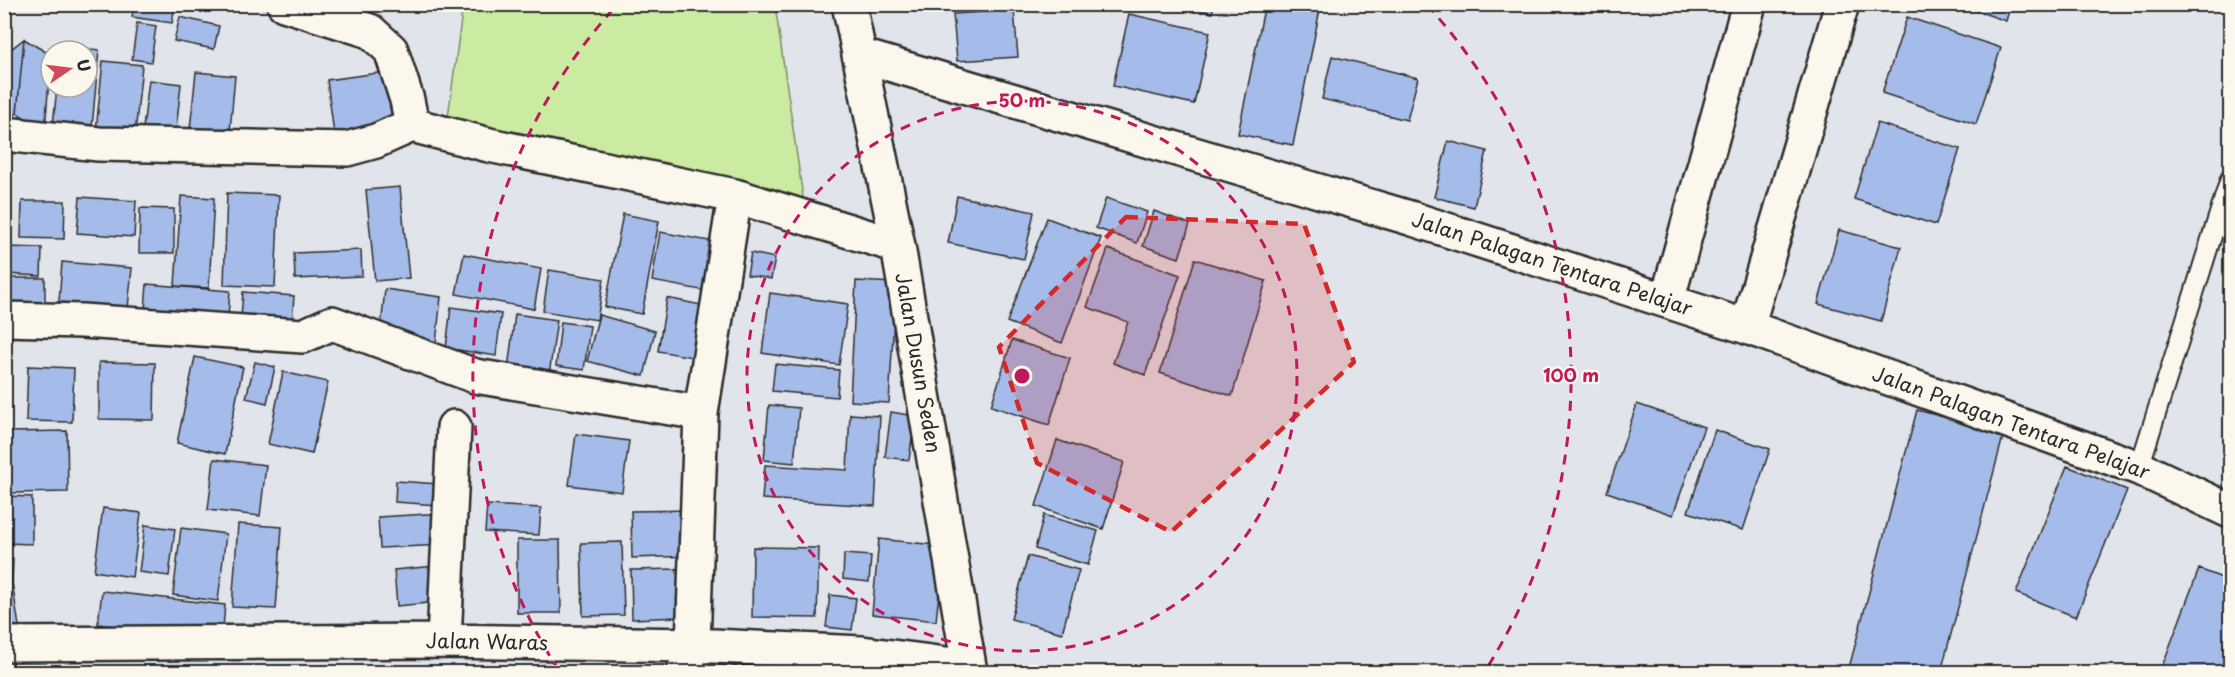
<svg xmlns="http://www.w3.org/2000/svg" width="2235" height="677" font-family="'Playpen Sans',sans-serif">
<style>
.green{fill:#cbeaa2;stroke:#7b8a66;stroke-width:1.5}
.building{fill:#a5bcea;stroke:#2b2b2b;stroke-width:1.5}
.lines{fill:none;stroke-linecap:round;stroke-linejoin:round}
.service-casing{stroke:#2b2b2b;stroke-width:22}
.minor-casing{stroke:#2b2b2b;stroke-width:38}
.service{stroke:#fbf7ec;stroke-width:18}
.minor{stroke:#fbf7ec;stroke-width:33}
.marked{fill:#d62828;fill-opacity:0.2;stroke:#d62828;stroke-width:4.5;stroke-dasharray:12 8;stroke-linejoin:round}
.ring{fill:none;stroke:#c2185b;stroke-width:3;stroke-dasharray:10 8}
.labels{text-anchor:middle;stroke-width:4.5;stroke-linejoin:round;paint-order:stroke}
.street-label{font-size:20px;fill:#2b2b2b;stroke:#fbf7ec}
.centre{fill:#c2185b;stroke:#fbf7ec;stroke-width:3}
.ring-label{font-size:18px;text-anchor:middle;font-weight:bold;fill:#c2185b;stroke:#fbf7ec;stroke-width:4.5;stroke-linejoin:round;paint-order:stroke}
</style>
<rect width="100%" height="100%" fill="#e1e5eb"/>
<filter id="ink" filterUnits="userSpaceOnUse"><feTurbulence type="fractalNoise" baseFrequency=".0167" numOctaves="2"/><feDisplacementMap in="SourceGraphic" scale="12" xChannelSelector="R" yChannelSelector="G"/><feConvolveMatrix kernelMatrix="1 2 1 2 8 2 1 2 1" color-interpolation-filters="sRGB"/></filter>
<g filter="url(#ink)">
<!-- green -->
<path class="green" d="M 463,5 L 775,5 L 805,211 L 447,125 Z"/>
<!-- building -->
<path class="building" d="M 134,4 L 175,4 L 172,23 L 132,17 Z
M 917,4 L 963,4 L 963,6 L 918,11 Z
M 1179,4 L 1214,4 L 1212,13 Z
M 1265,4 L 1321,4 L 1293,145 L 1238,134 Z
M 1957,4 L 2011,4 L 2006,21 Z
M 1014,10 L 1018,57 L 957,61 L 953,14 Z
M 1129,14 L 1210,32 L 1194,104 L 1113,86 Z
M 180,17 L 219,26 L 214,49 L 174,41 Z
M 1907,17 L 2001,48 L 1976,124 L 1882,93 Z
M 137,23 L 156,26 L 151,62 L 132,59 Z
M 24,39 L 17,113 L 4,122 L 6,53 Z
M 24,39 L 51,55 L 45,130 L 17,113 Z
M 61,46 L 99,50 L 91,139 L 52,135 L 57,87 L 87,87 L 87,51 L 60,51 Z
M 1332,56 L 1418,78 L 1407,120 L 1322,99 Z
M 103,61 L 142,65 L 135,135 L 96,131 Z
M 196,72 L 235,76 L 229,142 L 189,139 Z
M 385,72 L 393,126 L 334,134 L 327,80 Z
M 149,80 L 181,84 L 175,140 L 142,136 Z
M 1877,123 L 1960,149 L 1936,225 L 1854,199 Z
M 1448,141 L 1487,151 L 1474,207 L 1434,197 Z
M 400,187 L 409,278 L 375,281 L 366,190 Z
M 227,193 L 279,195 L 275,287 L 224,285 Z
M 181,196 L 214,198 L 209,288 L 175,286 Z
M 957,196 L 1034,212 L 1024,259 L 948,243 Z
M 80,197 L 136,201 L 134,237 L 77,233 Z
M 1106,198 L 1147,212 L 1137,243 L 1096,228 Z
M 22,201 L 65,201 L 64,239 L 21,238 Z
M 140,208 L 174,209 L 174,253 L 139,253 Z
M 1154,211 L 1190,224 L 1179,258 L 1143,246 Z
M 623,214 L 659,221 L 642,314 L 605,307 Z
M 1047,218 L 1101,238 L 1062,343 L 1007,322 Z
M 1839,230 L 1901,247 L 1881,321 L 1818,304 Z
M 660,232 L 715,242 L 706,291 L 652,281 Z
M 6,247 L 42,248 L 41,276 L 5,274 Z
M 1108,249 L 1180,275 L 1145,375 L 1113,363 L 1128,322 L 1087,307 Z
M 361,250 L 362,276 L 295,279 L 294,253 Z
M 751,253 L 775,258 L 771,279 L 747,275 Z
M 464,254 L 541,269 L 534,309 L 456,294 Z
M 1195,259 L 1266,281 L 1232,396 L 1160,373 Z
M 62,262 L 132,268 L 128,308 L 59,302 Z
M 549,270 L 604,279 L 597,320 L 543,311 Z
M 4,278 L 45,278 L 45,314 L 4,315 Z
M 856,281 L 896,283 L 889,403 L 850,401 Z
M 147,284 L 230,291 L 227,329 L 144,322 Z
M 385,289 L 441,297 L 436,343 L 380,336 Z
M 243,292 L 294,296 L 291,335 L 240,331 Z
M 770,293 L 848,304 L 839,365 L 762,353 Z
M 667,298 L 706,306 L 697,358 L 658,351 Z
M 451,307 L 501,314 L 496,356 L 446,348 Z
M 515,314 L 557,320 L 549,375 L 508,369 Z
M 599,315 L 655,331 L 644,376 L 587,361 Z
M 561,322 L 590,326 L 584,370 L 556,366 Z
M 1012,340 L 1070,358 L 1049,425 L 991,406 Z
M 195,357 L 243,367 L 225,454 L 177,443 Z
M 99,362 L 155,363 L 154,420 L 99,419 Z
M 255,362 L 275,367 L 267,403 L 246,398 Z
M 775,364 L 839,370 L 837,397 L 772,391 Z
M 28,366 L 74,368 L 72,422 L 26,421 Z
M 283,372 L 328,382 L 312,454 L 268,444 Z
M 1637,404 L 1704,427 L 1673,515 L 1607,492 Z
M 769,405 L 799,408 L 794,463 L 764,460 Z
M 1917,410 L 2004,433 L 1941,672 L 1848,672 Z
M 891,412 L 915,416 L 909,460 L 885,457 Z
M 850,414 L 880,416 L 875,506 L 762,499 L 765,465 L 847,470 Z
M 1715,430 L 1770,449 L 1743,530 L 1688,512 Z
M 67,431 L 68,492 L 10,493 L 9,432 Z
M 576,434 L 629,441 L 622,492 L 569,485 Z
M 1057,440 L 1124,462 L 1103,529 L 1036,506 Z
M 214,459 L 266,465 L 260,516 L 208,510 Z
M 2067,466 L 2127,490 L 2076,617 L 2016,593 Z
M 396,481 L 439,484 L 438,505 L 395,502 Z
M 4,496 L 32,497 L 32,544 L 4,543 Z
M 487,505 L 541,508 L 539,535 L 485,532 Z
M 103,508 L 141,513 L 132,577 L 94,571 Z
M 691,510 L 692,556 L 632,558 L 631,511 Z
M 444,513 L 445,545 L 380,548 L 378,517 Z
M 1044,515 L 1098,531 L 1088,565 L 1035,549 Z
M 238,524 L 282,527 L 276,609 L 232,607 Z
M 145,525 L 175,529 L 169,576 L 139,572 Z
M 181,528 L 226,534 L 218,601 L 173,595 Z
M 879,539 L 944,546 L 936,621 L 872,614 Z
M 517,540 L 560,540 L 561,613 L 517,613 Z
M 622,542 L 624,615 L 583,616 L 581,543 Z
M 753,547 L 819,548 L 817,618 L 752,617 Z
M 844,554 L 871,556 L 869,582 L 843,579 Z
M 1028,556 L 1079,570 L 1062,633 L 1011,619 Z
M 13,559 L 12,582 L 4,583 L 4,560 Z
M 435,566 L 438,602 L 397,606 L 394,570 Z
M 678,569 L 679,617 L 632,619 L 631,570 Z
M 2199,569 L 2230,581 L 2230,672 L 2160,672 Z
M 12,582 L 19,626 L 4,628 L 4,583 Z
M 102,591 L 225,605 L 222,639 L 98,624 Z
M 830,595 L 856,598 L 852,630 L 826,627 Z
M 723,664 L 755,671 L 754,672 L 721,672 Z"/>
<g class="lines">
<defs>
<path id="service" d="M 2139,468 L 2230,179"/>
<path id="minor" d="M 284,4 L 370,31 L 391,50 L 407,100 L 412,125
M 849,4 L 898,246 L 970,672
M 859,55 L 1410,218 L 1747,327 L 2139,468 L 2230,511
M 4,134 L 99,144 L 347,149 L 376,141 L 412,125 L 489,145 L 735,196 L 898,246
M 1667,301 L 1749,4
M 4,319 L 82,321 L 303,336 L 332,323 L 475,376 L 701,413 L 693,645 L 684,672
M 1747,327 L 1842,4
M 701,413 L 735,196
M 444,641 L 454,427
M 4,644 L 444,641 L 693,645 L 862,653 L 969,667"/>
</defs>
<!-- service casing -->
<use href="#service" class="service-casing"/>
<!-- minor casing -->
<use href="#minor" class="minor-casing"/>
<!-- service -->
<use href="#service" class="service"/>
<!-- minor -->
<use href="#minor" class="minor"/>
</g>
</g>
<!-- marked area -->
<path class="marked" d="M 1126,217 L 1304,224 L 1354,362 L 1171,532 L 1037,463 L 999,347 Z"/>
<!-- distance rings -->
<g class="ring">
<circle cx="1022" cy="376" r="275"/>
<path d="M559 671A549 549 0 0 1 617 5M1427 5A549 549 0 0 1 1485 671"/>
</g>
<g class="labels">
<!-- street labels -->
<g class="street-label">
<text transform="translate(1552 264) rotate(18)" y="7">Jalan Palagan Tentara Pelajar</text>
<text transform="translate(918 363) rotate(80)" y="7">Jalan Dusun Seden</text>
<text transform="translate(2011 423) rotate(20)" y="7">Jalan Palagan Tentara Pelajar</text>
<text transform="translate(487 642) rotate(1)" y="7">Jalan Waras</text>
</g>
</g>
<circle cx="1022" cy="376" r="9" class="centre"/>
<g class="ring-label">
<text x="1022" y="107">50 m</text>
<text x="1571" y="382">100 m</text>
</g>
<!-- margin -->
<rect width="2235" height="677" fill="none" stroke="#fbf7ec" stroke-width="24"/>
<rect x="12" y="12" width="2211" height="653" fill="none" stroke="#2b2b2b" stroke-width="2" filter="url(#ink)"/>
<!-- north arrow -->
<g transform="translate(69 69) rotate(76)"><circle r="28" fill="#fbf7ec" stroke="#a8a59f" stroke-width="1.5"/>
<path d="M0-4.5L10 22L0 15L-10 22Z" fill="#d1495b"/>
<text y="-9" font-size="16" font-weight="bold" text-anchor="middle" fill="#2b2b2b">U</text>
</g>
</svg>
